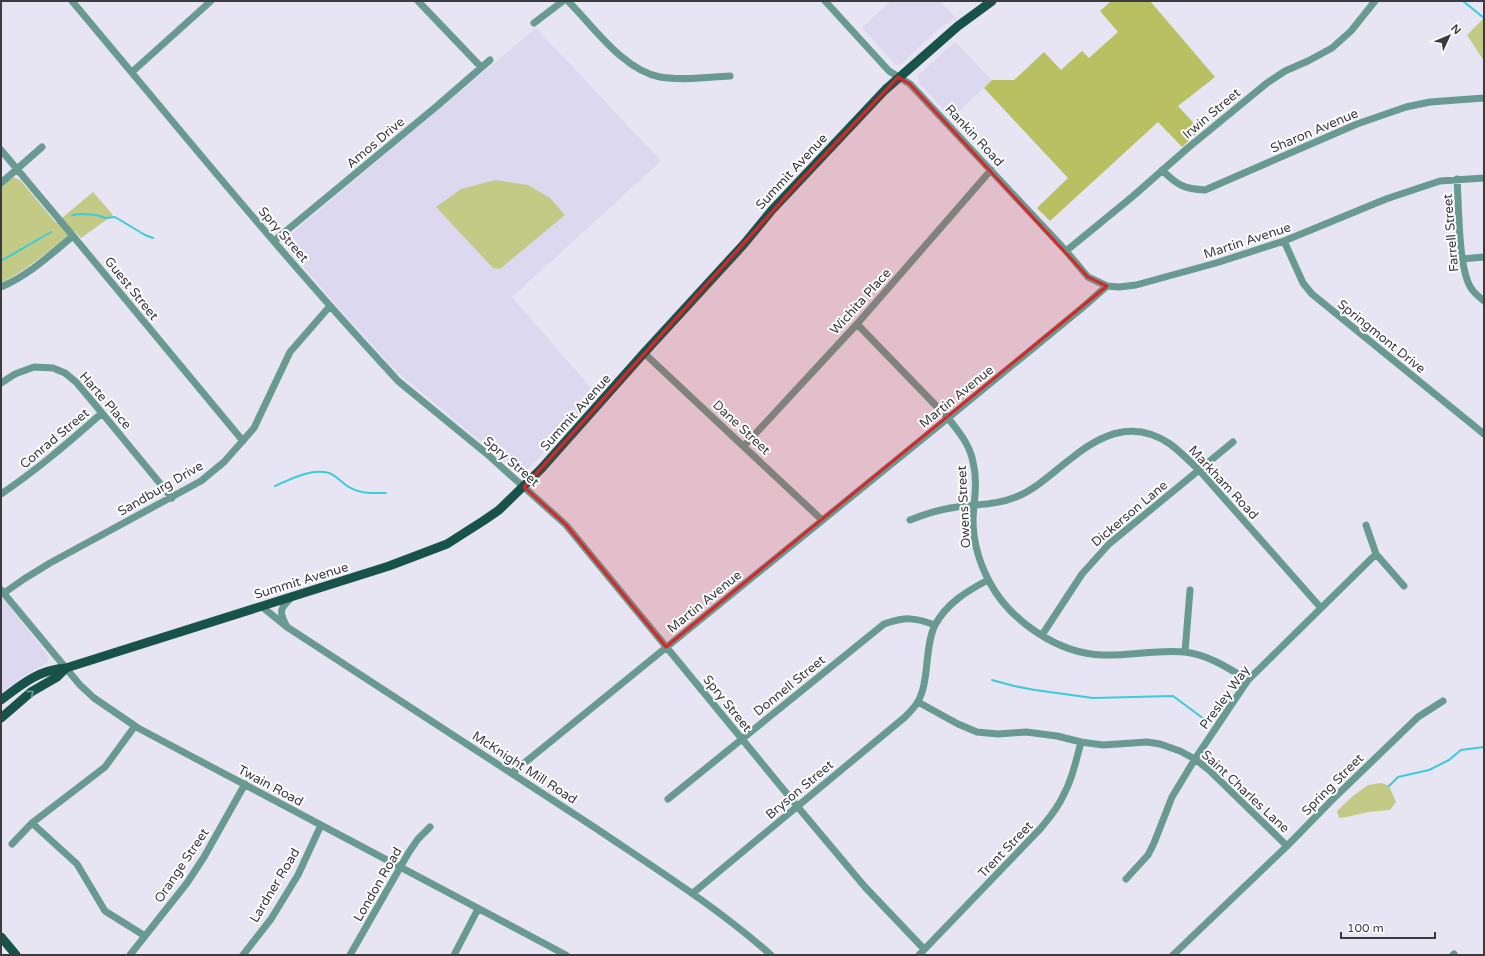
<svg xmlns="http://www.w3.org/2000/svg" width="1485" height="956" font-family="'Varela Round',sans-serif">
<style>
.built{fill:#dcd8ef}
.green{fill:#c3ca85}
.forest{fill:#b8c062}
.lines{fill:none;stroke-linecap:round;stroke-linejoin:round}
.stream{stroke:#3bcbd9;stroke-width:2}
.minor{stroke:#699a91;stroke-width:7}
.major{stroke:#18534b;stroke-width:9}
.oneway{stroke:#749893}
.marked{fill:#d62828;fill-opacity:0.2;stroke:#d62828;stroke-width:3;stroke-linejoin:round}
.labels{text-anchor:middle;stroke-width:4;stroke-linejoin:round;paint-order:stroke}
.street-label{font-size:13px;fill:#3c3b41;stroke:#fff}
</style>
<rect width="100%" height="100%" fill="#e7e4f4"/>
<!-- built -->
<path class="built" d="M 891,1 L 940,1 L 957,19 L 942,26 L 901,64 L 896,65 L 862,28 Z
M 536,28 L 661,161 L 512,297 L 596,394 L 525,473 L 520,474 L 397,372 L 337,306 L 284,244 L 285,239 Z
M 955,42 L 992,80 L 952,118 L 919,83 L 918,75 Z
M 1,596 L 49,657 L 47,663 L 25,675 L 1,693 Z"/>
<!-- green -->
<path class="green" d="M 1484,18 L 1484,61 L 1467,35 Z
M 13,177 L 20,180 L 56,223 L 93,192 L 113,215 L 81,238 L 74,231 C 50,250 28,269 1,283 L 1,188 Z
M 495,180 L 528,185 L 550,198 L 565,215 L 500,269 L 493,268 L 436,207 L 461,189 Z
M 1382,783 L 1389,786 L 1396,802 L 1390,810 L 1368,812 L 1347,817 L 1339,818 L 1337,811 L 1353,796 L 1368,785 Z"/>
<!-- forest -->
<path class="forest" d="M 1111,1 L 1150,1 L 1215,77 L 1178,106 L 1200,130 L 1182,147 L 1158,122 L 1050,221 L 1037,208 L 1068,178 L 984,88 L 992,80 L 1014,80 L 1044,52 L 1061,70 L 1082,51 L 1089,58 L 1118,32 L 1100,11 Z"/>
<g class="lines">
<!-- stream -->
<path class="stream" d="M 1463,1 L 1484,18
M 72,215 L 81,214 L 96,215 L 106,218 L 115,217 L 145,235 L 153,238
M 1,261 L 51,232
M 275,486 C 291,479 311,468 329,473 C 337,476 342,483 349,487 C 360,494 374,493 386,493
M 992,680 L 1014,686 L 1035,690 L 1093,698 L 1173,696 L 1204,719
M 1389,786 L 1398,777 L 1429,770 L 1449,760 L 1461,750 L 1484,747"/>
<!-- minor -->
<path class="minor" d="M 72,1 C 176,125 279,252 389,371 L 398,381 L 487,454 L 566,525 L 797,806 L 865,887 L 924,949
M 418,1 L 481,67
M 568,1 C 593,26 623,70 660,77 C 683,81 707,77 730,76
M 825,1 L 889,71 L 910,84 L 1066,251 L 1088,277 L 1107,286 L 1119,287 L 1136,285 L 1216,263 L 1284,241 L 1386,199 L 1440,181 L 1484,178
M 534,23 L 563,1
M 132,72 L 211,1
M 1,150 L 73,236 L 243,441
M 1162,170 C 1177,185 1184,189 1205,190 L 1357,124 L 1406,107 L 1430,102 L 1484,98
M 1457,179 C 1459,205 1458,268 1471,288 C 1474,293 1479,297 1484,301
M 1,183 L 42,147
M 274,241 L 437,106 L 490,60
M 1284,241 L 1303,283 L 1312,294 L 1484,434
M 1066,251 L 1132,197 L 1189,147 L 1267,83 L 1285,71 L 1308,61 L 1332,48 L 1351,31 L 1375,1
M 1462,259 L 1484,257
M 1,287 C 29,275 50,255 73,236
M 857,324 L 948,418 C 959,432 970,445 973,462 C 978,482 974,500 973,519 C 973,540 979,562 989,581 C 1009,620 1058,654 1103,655 C 1129,656 1160,649 1185,652 C 1209,655 1228,668 1248,680
M 644,353 L 822,520
M 1,383 L 15,374 L 34,367 L 53,368 L 65,373 L 76,382 L 102,413 L 172,498
M 744,446 L 857,324 L 991,170
M 1,494 C 37,470 69,442 102,413
M 910,520 C 925,514 940,509 957,507 C 977,504 997,505 1016,497 C 1038,488 1054,471 1073,457 C 1103,433 1135,420 1170,444 C 1180,451 1189,461 1199,470 L 1321,608
M 1366,525 L 1376,554 L 1404,586
M 1,590 L 80,685 L 94,698 L 138,728 L 566,955
M 4,593 L 24,579 L 50,563 L 201,481 L 224,462 L 254,428 L 290,352 L 330,306
M 261,606 L 287,627 C 390,695 494,761 597,829 C 656,869 717,907 771,955
M 286,625 C 278,610 281,608 292,597
M 1042,635 L 1082,574 L 1109,544 L 1233,442
M 1185,652 L 1190,590
M 918,702 L 958,724 L 977,732 L 998,734 L 1026,732 L 1057,736 L 1081,742 L 1103,745 L 1147,742 L 1160,744 L 1180,751 L 1195,759 L 1209,770 L 1287,846
M 135,726 L 105,767 L 32,823 L 77,864 L 105,911 L 145,936
M 512,773 L 948,418 L 1082,308 L 1107,286
M 668,799 L 884,624 C 905,617 914,617 935,625
M 12,844 L 32,823
M 1126,879 L 1148,855 L 1154,843 L 1172,797 L 1195,759 L 1248,680 L 1376,554
M 693,893 L 905,717 C 909,713 914,708 917,703 C 930,683 924,647 935,625 C 947,603 967,591 988,580
M 130,955 L 187,883 L 204,857 L 245,784
M 243,955 L 271,919 L 298,875 L 321,825
M 350,955 L 409,852 L 418,839 L 430,827
M 454,955 L 478,909
M 919,955 L 1041,828 C 1049,818 1057,809 1062,798 C 1072,780 1076,761 1081,742
M 1173,955 L 1287,846 L 1332,800 L 1418,717 L 1443,701
M 1453,955 L 1454,954"/>
<!-- major -->
<path class="major" d="M 1,700 C 22,684 38,670 66,668 L 389,566 L 447,544 L 483,521 L 499,510 L 541,469 L 644,353 L 744,244 L 772,210 L 885,90 L 958,26 L 992,1
M 1,718 L 31,692 L 57,677 L 66,668
M 1,937 L 16,955"/>
</g>
<!-- one-way arrows -->
<defs><path id="oneway-chevron" d="M-2-3.5L2.5 0L-2 3.5" fill="none" stroke-width="1.6" stroke-linecap="round" stroke-linejoin="round"/></defs>
<use class="oneway" href="#oneway-chevron" transform="translate(31 693) rotate(-37)"/>
<!-- marked area -->
<path class="marked" d="M 898,77 L 910,84 L 1088,277 L 1107,286 L 666,647 L 566,525 L 524,487 L 796,185 Z"/>
<g class="labels">
<!-- street labels -->
<g class="street-label">
<text transform="translate(1211 113) rotate(-40)" y="5">Irwin Street</text>
<text transform="translate(1314 130) rotate(-23)" y="5">Sharon Avenue</text>
<text transform="translate(975 135) rotate(47)" y="5">Rankin Road</text>
<text transform="translate(375 142) rotate(-40)" y="5">Amos Drive</text>
<text transform="translate(791 171) rotate(-47)" y="5">Summit Avenue</text>
<text transform="translate(1450 233) rotate(-95)" y="5">Farrell Street</text>
<text transform="translate(284 234) rotate(49)" y="5">Spry Street</text>
<text transform="translate(1247 240) rotate(-18)" y="5">Martin Avenue</text>
<text transform="translate(132 288) rotate(51)" y="5">Guest Street</text>
<text transform="translate(860 301) rotate(-48)" y="5">Wichita Place</text>
<text transform="translate(1382 336) rotate(39)" y="5">Springmont Drive</text>
<text transform="translate(956 396) rotate(-39)" y="5">Martin Avenue</text>
<text transform="translate(106 400) rotate(49)" y="5">Harte Place</text>
<text transform="translate(575 412) rotate(-48)" y="5">Summit Avenue</text>
<text transform="translate(742 427) rotate(43)" y="5">Dane Street</text>
<text transform="translate(54 438) rotate(-40)" y="5">Conrad Street</text>
<text transform="translate(512 461) rotate(41)" y="5">Spry Street</text>
<text transform="translate(1224 482) rotate(47)" y="5">Markham Road</text>
<text transform="translate(160 488) rotate(-30)" y="5">Sandburg Drive</text>
<text transform="translate(963 507) rotate(-93)" y="5">Owens Street</text>
<text transform="translate(1129 513) rotate(-40)" y="5">Dickerson Lane</text>
<text transform="translate(301 580) rotate(-17)" y="5">Summit Avenue</text>
<text transform="translate(704 601) rotate(-39)" y="5">Martin Avenue</text>
<text transform="translate(789 685) rotate(-39)" y="5">Donnell Street</text>
<text transform="translate(1224 697) rotate(-54)" y="5">Presley Way</text>
<text transform="translate(728 703) rotate(51)" y="5">Spry Street</text>
<text transform="translate(525 767) rotate(33)" y="5">McKnight Mill Road</text>
<text transform="translate(1332 784) rotate(-45)" y="5">Spring Street</text>
<text transform="translate(271 785) rotate(28)" y="5">Twain Road</text>
<text transform="translate(799 789) rotate(-40)" y="5">Bryson Street</text>
<text transform="translate(1246 791) rotate(43)" y="5">Saint Charles Lane</text>
<text transform="translate(1005 849) rotate(-46)" y="5">Trent Street</text>
<text transform="translate(181 865) rotate(-56)" y="5">Orange Street</text>
<text transform="translate(377 884) rotate(-60)" y="5">London Road</text>
<text transform="translate(274 885) rotate(-59)" y="5">Lardner Road</text>
</g>
</g>
<!-- border -->
<rect width="1485" height="956" fill="none" stroke="#3c3b41" stroke-width="4"/>
<!-- north arrow -->
<g transform="translate(1449 36) rotate(46)" stroke="#ffffff" stroke-width="3" paint-order="stroke">
<path d="M0-3L7 15L0 10L-7 15Z" fill="#3c3b41"/>
<text y="-6" font-size="11" font-weight="bold" text-anchor="middle" fill="#3c3b41">N</text>
</g>
<!-- scale -->
<path d="M1341 932v6h94v-6" fill="none" stroke="#3c3b41" stroke-width="2"/>
<text x="1347" y="932" font-size="12" fill="#3c3b41" stroke="#ffffff" stroke-width="3" paint-order="stroke">100 m</text>
</svg>
